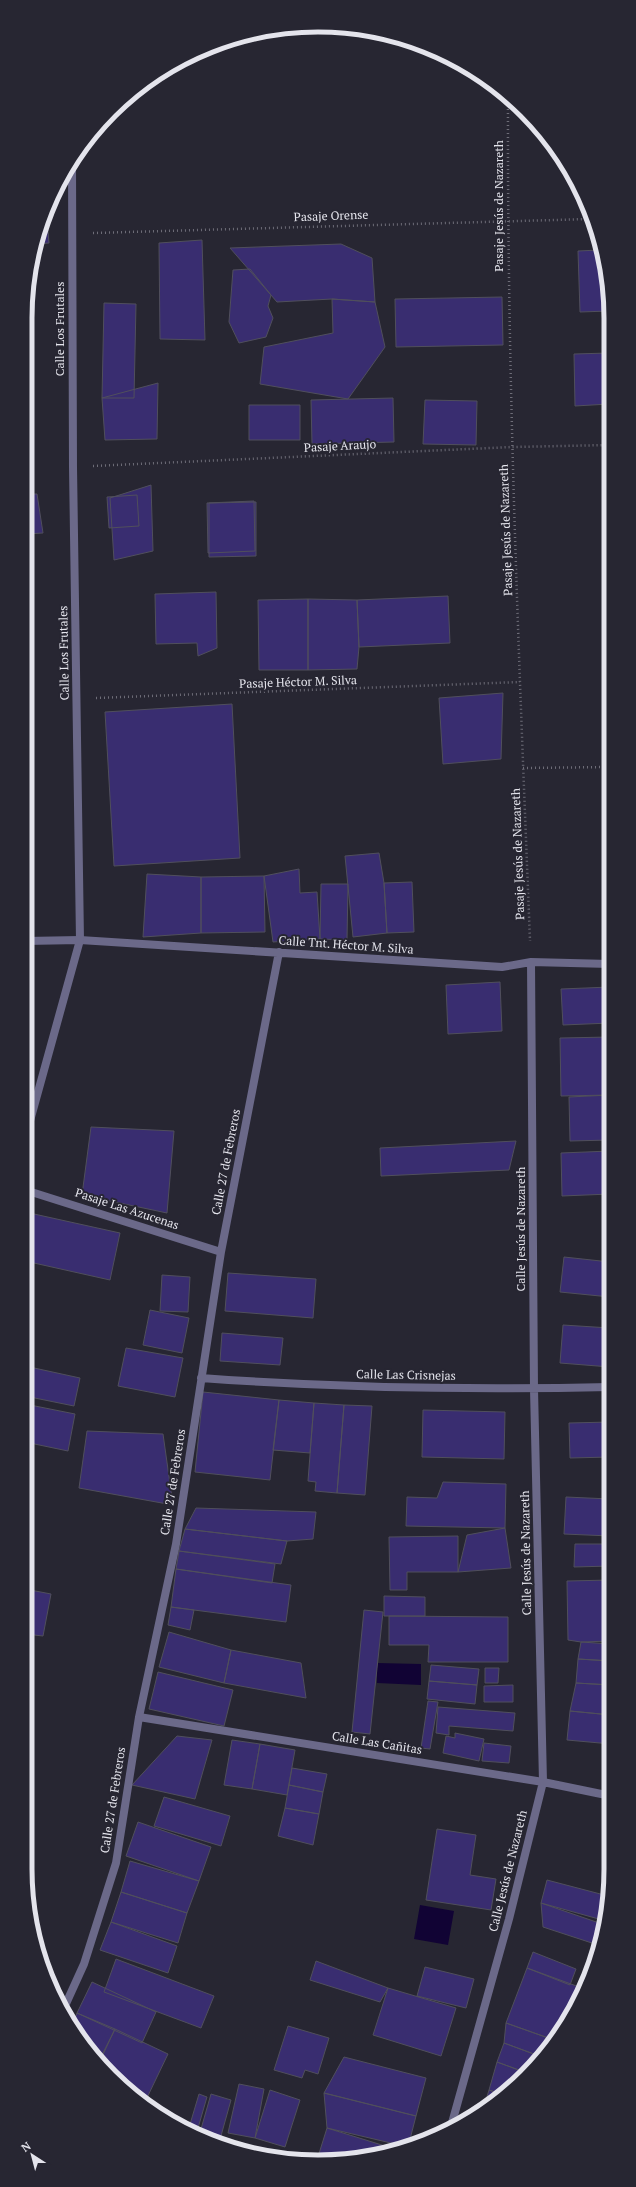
<svg xmlns="http://www.w3.org/2000/svg" width="636" height="2187" font-family="'PT Serif',serif">
<style>
.water{fill:#110334}
.building{fill:#392d70;stroke:#504f5c}
.lines{fill:none;stroke-linecap:round;stroke-linejoin:round}
.path{stroke:#6e6d78;stroke-width:2.5;stroke-dasharray:1 3;stroke-linecap:butt}
.minor{stroke:#6b6989;stroke-width:8}
.tertiary{stroke:#6b6989;stroke-width:8}
.labels{text-anchor:middle;stroke-width:4;stroke-linejoin:round;paint-order:stroke}
.street-label{font-size:12px;fill:#e4e4ec;stroke:#272632}
.rim{fill:none;stroke:#e4e4ec;stroke-width:5}
</style>
<rect width="100%" height="100%" fill="#272632"/>
<!-- water -->
<path class="water" d="M 377,1663 L 421,1664 L 421,1685 L 377,1683 Z
M 420,1905 L 454,1911 L 448,1945 L 414,1939 Z"/>
<!-- building -->
<path class="building" d="M 46,209 L 49,243 L 36,244 Z
M 202,240 L 205,340 L 160,339 L 159,243 Z
M 341,244 L 372,258 L 375,302 L 332,299 L 277,302 L 230,248 Z
M 599,250 L 609,280 L 609,311 L 580,312 L 578,251 Z
M 250,269 L 271,295 L 268,306 L 273,318 L 266,337 L 239,343 L 229,322 L 233,270 Z
M 502,297 L 503,345 L 396,347 L 395,299 Z
M 332,299 L 375,302 L 385,347 L 348,399 L 260,384 L 264,347 L 333,333 Z
M 104,303 L 136,304 L 134,398 L 102,398 Z
M 609,353 L 609,404 L 575,406 L 574,354 Z
M 158,383 L 157,439 L 105,440 L 102,398 Z
M 393,398 L 394,442 L 312,444 L 311,400 Z
M 425,400 L 477,401 L 476,445 L 423,444 Z
M 249,405 L 300,405 L 300,440 L 249,440 Z
M 151,485 L 153,551 L 114,560 L 110,498 Z
M 25,494 L 37,494 L 43,533 L 25,534 Z
M 137,495 L 139,526 L 109,528 L 107,497 Z
M 254,501 L 255,551 L 208,553 L 207,503 Z
M 256,502 L 256,556 L 209,557 L 209,503 Z
M 25,558 L 32,558 L 33,585 L 25,586 Z
M 216,592 L 217,648 L 198,656 L 197,643 L 156,644 L 155,594 Z
M 448,596 L 450,643 L 359,647 L 357,600 Z
M 308,599 L 357,600 L 359,647 L 357,669 L 308,670 Z
M 308,599 L 308,670 L 259,670 L 258,600 Z
M 503,693 L 501,759 L 443,764 L 439,698 Z
M 232,704 L 240,858 L 114,866 L 105,712 Z
M 25,850 L 27,850 L 31,933 L 25,934 Z
M 379,853 L 384,883 L 387,933 L 353,937 L 345,856 Z
M 299,869 L 300,893 L 317,892 L 320,939 L 273,942 L 264,876 Z
M 147,874 L 201,877 L 201,933 L 143,937 Z
M 264,876 L 265,932 L 201,933 L 201,877 Z
M 412,882 L 414,932 L 387,933 L 384,883 Z
M 321,884 L 348,884 L 347,940 L 320,939 Z
M 500,982 L 502,1031 L 448,1034 L 446,985 Z
M 610,987 L 610,1023 L 563,1025 L 561,989 Z
M 610,1037 L 610,1095 L 561,1096 L 560,1038 Z
M 610,1095 L 610,1140 L 570,1141 L 569,1097 Z
M 91,1127 L 174,1131 L 167,1213 L 82,1195 Z
M 516,1141 L 509,1170 L 381,1176 L 380,1148 Z
M 610,1151 L 610,1194 L 562,1196 L 561,1153 Z
M 25,1212 L 120,1233 L 110,1280 L 25,1261 Z
M 564,1257 L 610,1262 L 610,1297 L 560,1292 Z
M 228,1273 L 316,1279 L 313,1318 L 225,1311 Z
M 162,1275 L 190,1277 L 188,1312 L 160,1311 Z
M 150,1310 L 189,1318 L 182,1353 L 143,1345 Z
M 563,1325 L 610,1328 L 610,1367 L 560,1363 Z
M 222,1333 L 283,1338 L 280,1365 L 220,1361 Z
M 126,1348 L 183,1358 L 175,1397 L 118,1386 Z
M 25,1366 L 80,1378 L 74,1406 L 25,1396 Z
M 203,1392 L 279,1400 L 270,1480 L 195,1472 Z
M 279,1400 L 314,1403 L 310,1453 L 273,1450 Z
M 314,1403 L 344,1405 L 337,1493 L 315,1491 L 316,1482 L 308,1481 Z
M 25,1404 L 75,1414 L 68,1451 L 25,1442 Z
M 344,1405 L 372,1406 L 365,1495 L 337,1493 Z
M 423,1410 L 505,1412 L 504,1459 L 422,1457 Z
M 610,1422 L 610,1457 L 570,1458 L 569,1423 Z
M 87,1431 L 163,1434 L 173,1505 L 79,1488 Z
M 25,1444 L 30,1445 L 25,1470 Z
M 443,1482 L 506,1484 L 505,1528 L 406,1526 L 407,1497 L 437,1498 Z
M 566,1497 L 610,1499 L 610,1536 L 564,1534 Z
M 196,1508 L 316,1512 L 313,1539 L 287,1541 L 185,1529 Z
M 505,1528 L 511,1568 L 458,1572 L 467,1535 Z
M 185,1529 L 287,1541 L 281,1564 L 179,1551 Z
M 458,1536 L 458,1572 L 407,1572 L 407,1590 L 390,1590 L 389,1537 Z
M 575,1544 L 610,1544 L 611,1566 L 574,1567 Z
M 179,1551 L 275,1564 L 272,1583 L 176,1569 Z
M 176,1569 L 291,1585 L 286,1622 L 171,1607 Z
M 611,1580 L 611,1641 L 581,1642 L 568,1640 L 567,1581 Z
M 25,1589 L 51,1594 L 43,1636 L 25,1634 Z
M 384,1596 L 425,1597 L 425,1616 L 384,1616 Z
M 171,1607 L 194,1610 L 190,1630 L 168,1625 Z
M 364,1610 L 383,1612 L 370,1734 L 352,1732 Z
M 389,1616 L 508,1617 L 508,1662 L 428,1662 L 429,1645 L 389,1645 Z
M 169,1632 L 231,1650 L 224,1683 L 159,1667 Z
M 581,1642 L 611,1644 L 611,1661 L 578,1659 Z
M 231,1650 L 301,1663 L 306,1698 L 224,1683 Z
M 578,1659 L 611,1661 L 611,1685 L 576,1683 Z
M 431,1665 L 479,1669 L 477,1685 L 429,1681 Z
M 485,1668 L 499,1668 L 498,1683 L 485,1683 Z
M 158,1672 L 233,1690 L 224,1726 L 149,1709 Z
M 429,1681 L 477,1685 L 475,1704 L 427,1699 Z
M 576,1683 L 611,1685 L 611,1715 L 570,1711 Z
M 513,1685 L 513,1702 L 484,1702 L 484,1686 Z
M 428,1701 L 438,1702 L 430,1749 L 421,1748 Z
M 438,1707 L 515,1713 L 513,1731 L 449,1726 L 449,1735 L 436,1733 Z
M 570,1711 L 611,1715 L 611,1744 L 567,1740 Z
M 455,1733 L 484,1739 L 479,1761 L 443,1753 L 446,1736 L 455,1738 Z
M 177,1736 L 212,1740 L 195,1799 L 132,1785 Z
M 232,1740 L 260,1744 L 252,1789 L 224,1785 Z
M 484,1743 L 511,1746 L 509,1763 L 482,1761 Z
M 260,1744 L 295,1750 L 287,1795 L 252,1789 Z
M 292,1768 L 327,1774 L 323,1792 L 289,1785 Z
M 289,1785 L 323,1792 L 319,1814 L 285,1808 Z
M 164,1797 L 230,1816 L 221,1846 L 154,1826 Z
M 285,1808 L 319,1814 L 313,1845 L 278,1836 Z
M 138,1822 L 211,1847 L 199,1881 L 126,1856 Z
M 437,1829 L 476,1835 L 470,1875 L 496,1879 L 491,1910 L 426,1900 Z
M 130,1861 L 199,1881 L 187,1913 L 121,1892 Z
M 547,1880 L 608,1896 L 606,1921 L 541,1903 Z
M 121,1892 L 187,1913 L 178,1943 L 111,1922 Z
M 541,1903 L 605,1925 L 598,1945 L 543,1927 Z
M 111,1922 L 177,1946 L 168,1973 L 100,1950 Z
M 593,1943 L 599,1944 L 590,1968 L 587,1967 Z
M 533,1952 L 576,1969 L 570,1985 L 527,1968 Z
M 116,1959 L 214,1996 L 201,2028 L 104,1992 Z
M 316,1961 L 388,1988 L 380,2002 L 310,1980 Z
M 425,1967 L 474,1979 L 466,2008 L 417,1996 Z
M 527,1968 L 582,1988 L 572,2016 L 554,2040 L 506,2023 Z
M 92,1982 L 156,2012 L 142,2043 L 77,2013 Z
M 388,1988 L 456,2008 L 441,2056 L 373,2035 Z
M 77,2013 L 115,2029 L 101,2057 L 92,2053 L 73,2023 Z
M 506,2023 L 554,2040 L 542,2057 L 504,2043 Z
M 288,2026 L 329,2038 L 318,2074 L 305,2070 L 302,2078 L 274,2070 Z
M 115,2029 L 168,2054 L 144,2104 L 99,2063 Z
M 504,2043 L 542,2057 L 527,2073 L 497,2062 Z
M 92,2053 L 101,2057 L 99,2063 L 98,2062 Z
M 344,2057 L 426,2078 L 416,2116 L 324,2093 Z
M 497,2062 L 527,2073 L 504,2095 L 489,2090 Z
M 239,2084 L 264,2089 L 255,2138 L 228,2133 Z
M 270,2090 L 300,2100 L 285,2147 L 255,2138 Z
M 489,2090 L 504,2095 L 483,2110 Z
M 324,2093 L 416,2116 L 408,2147 L 327,2128 Z
M 199,2094 L 207,2097 L 196,2135 L 188,2131 Z
M 211,2094 L 231,2100 L 219,2143 L 199,2136 Z
M 327,2128 L 398,2150 L 317,2160 Z"/>
<g class="lines">
<!-- path -->
<path class="path" d="M 508,97 C 507,379 519,660 530,941
M 93,233 L 590,219
M 93,466 L 512,447 L 609,445
M 96,698 L 520,682
M 523,768 L 609,767"/>
<!-- minor -->
<path class="minor" d="M 25,941 L 80,940 L 502,967 L 531,962 L 610,964
M 25,1190 L 221,1252
M 201,1378 C 337,1388 474,1390 610,1387
M 139,1717 L 543,1782 L 611,1796
M 64,2008 L 84,1964 L 116,1863 L 139,1717 L 176,1544 L 221,1252 L 279,952
M 450,2130 L 509,1919 L 543,1782 L 534,1389 L 531,962"/>
<!-- tertiary -->
<path class="tertiary" d="M 25,1139 L 80,940 L 73,467 L 72,159"/>
</g>
<g class="labels">
<!-- street labels -->
<g class="street-label">
<text transform="translate(499 206) rotate(-90)" y="4">Pasaje Jesús de Nazareth</text>
<text transform="translate(331 216) rotate(-2)" y="4">Pasaje Orense</text>
<text transform="translate(60 329) rotate(-90)" y="4">Calle Los Frutales</text>
<text transform="translate(340 446) rotate(-3)" y="4">Pasaje Araujo</text>
<text transform="translate(506 530) rotate(-92)" y="4">Pasaje Jesús de Nazareth</text>
<text transform="translate(64 653) rotate(-91)" y="4">Calle Los Frutales</text>
<text transform="translate(298 682) rotate(-2)" y="4">Pasaje Héctor M. Silva</text>
<text transform="translate(518 854) rotate(-92)" y="4">Pasaje Jesús de Nazareth</text>
<text transform="translate(346 945) rotate(4)" y="4">Calle Tnt. Héctor M. Silva</text>
<text transform="translate(226 1162) rotate(-79)" y="4">Calle 27 de Febreros</text>
<text transform="translate(127 1209) rotate(18)" y="4">Pasaje Las Azucenas</text>
<text transform="translate(521 1229) rotate(-90)" y="4">Calle Jesús de Nazareth</text>
<text transform="translate(406 1375) rotate(1)" y="4">Calle Las Crisnejas</text>
<text transform="translate(173 1482) rotate(-81)" y="4">Calle 27 de Febreros</text>
<text transform="translate(526 1553) rotate(-91)" y="4">Calle Jesús de Nazareth</text>
<text transform="translate(377 1743) rotate(9)" y="4">Calle Las Cañitas</text>
<text transform="translate(113 1800) rotate(-81)" y="4">Calle 27 de Febreros</text>
<text transform="translate(508 1871) rotate(-76)" y="4">Calle Jesús de Nazareth</text>
</g>
</g>
<!-- crop -->
<path d="M0 0H636V2187H0ZM318 32H318A286 286 0 0 1 604 318V1869A286 286 0 0 1 318 2155H318A286 286 0 0 1 32 1869V318A286 286 0 0 1 318 32Z" fill="#272632" fill-rule="evenodd"/>
<path class="rim" d="M318 32H318A286 286 0 0 1 604 318V1869A286 286 0 0 1 318 2155H318A286 286 0 0 1 32 1869V318A286 286 0 0 1 318 32Z"/>
<!-- north arrow -->
<g transform="translate(32 2155) rotate(324)" stroke="#272632" stroke-width="3" paint-order="stroke">
<path d="M0-3L7 15L0 10L-7 15Z" fill="#e4e4ec"/>
<text y="-6" font-size="11" font-weight="bold" text-anchor="middle" fill="#e4e4ec">N</text>
</g>
</svg>
